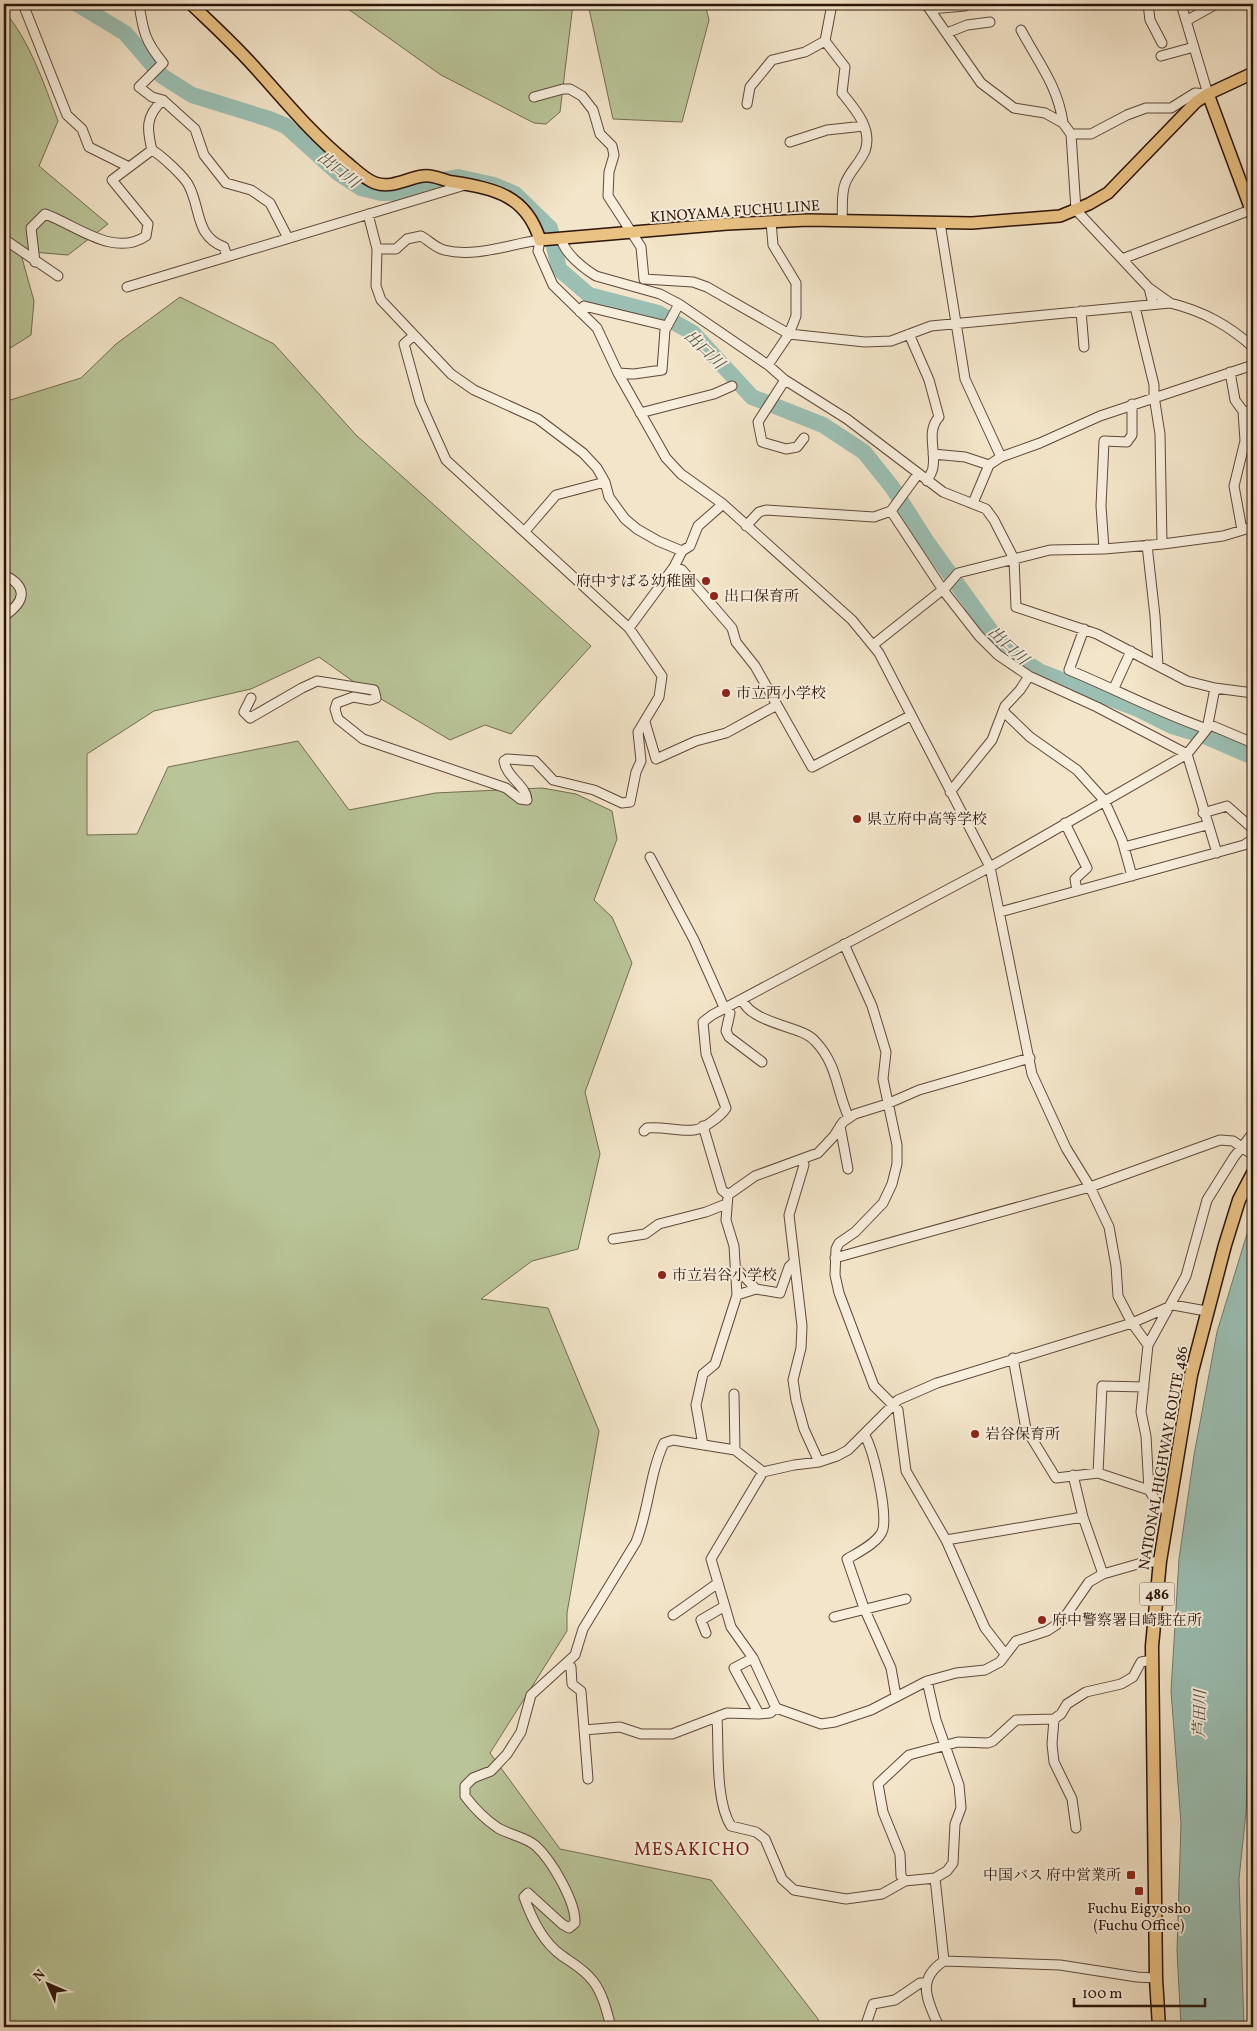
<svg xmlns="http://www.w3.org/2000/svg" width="1257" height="2031" font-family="Vollkorn,'Noto Serif JP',serif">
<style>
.green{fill:#b9c598;stroke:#726c50}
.water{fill:#9bbfb3;stroke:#6f7b6f}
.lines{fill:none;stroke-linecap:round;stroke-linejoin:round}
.river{stroke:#9bbfb3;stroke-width:16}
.minor-casing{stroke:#5e4839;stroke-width:11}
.major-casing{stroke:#2c1409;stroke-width:14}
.highway-casing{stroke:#2c1409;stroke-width:15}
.minor{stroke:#f7eedc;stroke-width:9}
.major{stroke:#eac284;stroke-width:11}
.highway{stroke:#eac284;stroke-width:12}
.rail{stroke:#2c1409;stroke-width:2.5;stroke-dasharray:9 9;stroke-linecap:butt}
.poi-dot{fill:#8f2418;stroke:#f7eedc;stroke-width:2}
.labels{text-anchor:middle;stroke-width:4;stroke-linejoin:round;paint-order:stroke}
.shield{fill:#f7eedc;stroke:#695548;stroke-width:1}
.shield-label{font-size:14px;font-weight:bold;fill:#2c1409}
.street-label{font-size:15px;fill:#2c1409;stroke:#f7eedc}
.poi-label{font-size:15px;fill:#2c1409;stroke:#f7eedc;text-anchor:start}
.water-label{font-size:16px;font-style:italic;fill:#535044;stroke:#f7eedc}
.quarter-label{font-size:18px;letter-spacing:1px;fill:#7a1f14;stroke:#f7eedc}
</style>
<rect width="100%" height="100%" fill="#f3e5c9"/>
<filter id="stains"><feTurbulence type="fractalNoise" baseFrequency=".004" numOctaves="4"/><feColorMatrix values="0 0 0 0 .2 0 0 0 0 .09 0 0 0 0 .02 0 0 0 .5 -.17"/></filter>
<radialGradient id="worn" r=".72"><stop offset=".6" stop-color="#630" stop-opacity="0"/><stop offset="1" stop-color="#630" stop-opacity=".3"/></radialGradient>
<!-- green -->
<path class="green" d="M 341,4 L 573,4 L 560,112 L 546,124 L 534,123 L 441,75 Z
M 588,4 L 705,4 L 709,20 L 682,122 L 613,119 Z
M 4,11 C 30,41 44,84 58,121 L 39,166 L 108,224 L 68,255 L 20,251 L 34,301 L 31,335 L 4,352 Z
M 180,297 L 274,344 L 356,435 L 591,646 L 511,734 L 485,725 L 450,740 L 361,687 L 319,657 L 251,689 L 154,711 L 87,754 L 87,835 L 137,834 L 168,767 L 298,741 L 349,810 L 435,793 L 542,788 L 576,794 L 612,811 L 617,839 L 594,900 L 612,917 L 632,963 L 585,1092 L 600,1154 L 578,1249 L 532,1261 L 481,1299 L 548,1308 L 599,1431 L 567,1613 L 567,1631 L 490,1753 L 560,1849 L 711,1880 L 818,2019 L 819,2027 L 4,2027 L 4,402 L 81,378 L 116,344 Z"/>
<!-- water -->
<path class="water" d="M 1253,1214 L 1253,1537 L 1250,1547 L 1252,1618 L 1246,1812 L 1239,1879 L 1244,2027 L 1181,2027 L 1177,1951 L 1181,1823 L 1171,1691 L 1179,1559 L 1194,1455 L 1217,1332 Z"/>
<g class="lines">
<!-- river -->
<path class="river" d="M 77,4 L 125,33 L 162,76 L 192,95 L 269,119 L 286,126 L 338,173 L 361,188 L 381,193 L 397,193 L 425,183 L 458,177 L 494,185 L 515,194 L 550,228 L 559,269 L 589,295 L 658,313 L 693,333 L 752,397 L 823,425 L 864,452 L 892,487 L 927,542 L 993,634 L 1015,656 L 1041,672 L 1138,709 L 1172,726 L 1202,735 L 1253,757"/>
<defs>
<path id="minor" d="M 23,4 L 67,115 L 82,129 L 89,147 L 129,167
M 139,4 C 143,31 145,41 163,63 L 139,87 L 152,97 L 163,100 L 195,129 L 204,155 L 226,183 L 251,190 L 270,203 L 288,238
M 832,4 L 825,41 L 845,67 L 842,93 C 855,109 873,129 865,151 C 860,163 849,172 845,184 C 841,194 843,208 842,219
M 926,4 L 981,83 L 1014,108 L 1045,113 L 1063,123 L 1071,134 L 1076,210 L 1149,288 L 1153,304
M 1148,4 L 1150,20 L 1162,43
M 930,9 L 965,6
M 1186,21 L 1216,4
M 1021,30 C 1038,62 1058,86 1063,123
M 947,33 L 967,25 L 990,22
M 1161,56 L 1194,47
M 534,97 L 563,89 L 570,89 L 582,96 L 593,110 L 600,134 L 612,146 L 614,155 L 609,172 L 608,196 L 641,247 L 644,279 L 693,282 L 707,287 L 789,334 L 865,342 L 891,341 L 931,326 L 1170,303 C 1203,311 1228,325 1253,347
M 747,104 L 750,87 L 772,60 L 805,52 L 825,41
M 1071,134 L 1091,134 L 1127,115 L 1146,108 L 1171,108 L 1195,93 L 1208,94 L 1181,4
M 790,142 L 827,130 L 864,126
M 152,150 C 161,155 185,177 189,186 C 201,209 195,236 224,247 L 227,257
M 368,214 L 377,249 L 376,286 L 381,300 L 451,374 L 474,390 L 538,419 L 583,453 L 597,468 L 605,482 L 609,497 L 625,519 L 637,529 L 658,541 L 682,551
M 940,223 L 965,379 L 1001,457
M 561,238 C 564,253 583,268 596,276 L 660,294 L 679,304 L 768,365 L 785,380 L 847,419 L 943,492 L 986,509 L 994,520 L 1014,559 L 1016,607 L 1097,634 L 1187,681 L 1215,688 L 1253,693
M 4,239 L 58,276
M 377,249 L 396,249 L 407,239 L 421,236 C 428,240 436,248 444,250 C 476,258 509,244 540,240 L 538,251 L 553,285 L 597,328 L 618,373 L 666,458 L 681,474 L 723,504 L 852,620 L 879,653 L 990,867 L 1032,1074 L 1066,1148 L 1090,1187 L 1109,1227 L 1116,1266 L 1118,1296 L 1132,1323 L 1148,1345
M 1122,259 L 1253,209
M 35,262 L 31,228 L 45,214 C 76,225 114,258 146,236 L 148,224 L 112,180 L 152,150 C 147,130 145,116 163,100
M 127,287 L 465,185
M 1149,288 L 1170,303
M 1135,307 L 1154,385 L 1154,396 L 1160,434 L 1162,544
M 1081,311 L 1084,347
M 580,312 L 584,306 L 667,326
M 909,334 L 929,380 L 939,417 C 926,431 936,450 933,467 C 933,471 929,477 927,481
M 414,335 L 404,344 L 420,402 L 446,460 L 629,628
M 768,365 L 789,334 L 796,316 L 796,283 L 773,245 L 771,222
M 1230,372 L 1235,400 L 1243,411 L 1245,441 L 1234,486 L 1242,530
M 618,373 L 634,374 L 662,370 L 665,330 L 679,304
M 785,380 L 758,422 L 762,442 L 786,449 L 797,447 L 804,438
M 1243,411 L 1253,412
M 640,413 L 714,394 L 732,386
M 933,454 L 965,457 L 989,465
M 973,503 L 989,465 L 1001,457 L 1040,443 L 1100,416 L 1253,365
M 891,511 L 943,590 L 979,636 L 998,655 L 1029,676 L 1097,707 L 1187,754 L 1217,853
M 746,526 L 759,512 L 766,510 L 874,517 L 891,511 L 918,474
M 525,531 L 556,495 L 605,482
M 1147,545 L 1155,616 L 1158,666
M 1104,549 L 1101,506 L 1104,441 L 1127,442 L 1132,435 L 1132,404
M 674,567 L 682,570 L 732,628 L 736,642 L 755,666 L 812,767 L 910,716
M 4,575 C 29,587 25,602 4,616
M 1084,629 L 1069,670 C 1115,689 1160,713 1207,729
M 873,645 L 946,587 L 958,573 L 1050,550 L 1104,549 L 1163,544 L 1223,536 L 1253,527
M 1114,688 L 1131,651
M 251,698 L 244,712 L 250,718 L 302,688 L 317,681 L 374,690 L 376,698 L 370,700 L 353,697 L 337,703 L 335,709 L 338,719 L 363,739 L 506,788 L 520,799 L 527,800 C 526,785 506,777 504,761 L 507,759 L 535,761 L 553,780 L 594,790 L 622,803 L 630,802 L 636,772 L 641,761 L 638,732 L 659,697 L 662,676 L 629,628 L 674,567 L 682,551 L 690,546 L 698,526 L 723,504
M 1003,711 L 1030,737 L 1077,770 L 1104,800 L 1122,840 L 1132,876
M 645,722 L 656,759 L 696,741 L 726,733 L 777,705
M 1208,724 L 1253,743
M 950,792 L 992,740 L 1005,706 L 1020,690 L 1029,676
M 1203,813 L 1227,806 L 1253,829
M 1065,823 L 1087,868 L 1075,879 L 1077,891
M 1124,847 L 1207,825
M 650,857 L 694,940 L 723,1005 L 730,1013 L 726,1031 L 729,1037 L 762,1062
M 1000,912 L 1244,845 L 1253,839
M 844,944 L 872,1006 L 886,1052 L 883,1079 L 897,1145 L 897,1164 L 892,1184 L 883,1203 L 855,1232 L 839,1243 L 836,1249 L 835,1275 L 839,1293 L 874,1386 L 898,1410 L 906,1471 L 946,1540 L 985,1628 L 1005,1654
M 742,1000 C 754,1025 801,1025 815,1041 C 838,1065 836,1090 849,1118
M 703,1126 L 722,1190 L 728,1195
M 840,1126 L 848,1169
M 644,1131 L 647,1128 C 662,1126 680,1132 694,1130 C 704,1129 721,1116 726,1108 L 706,1054 L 703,1022 L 712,1015 L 990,867 L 1187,754 L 1207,729 L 1215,688
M 803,1160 L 804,1165 L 789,1215 L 802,1326 L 801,1348 L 793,1380 L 796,1400 L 804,1429 L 819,1462
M 613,1239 L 645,1234 L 659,1224 L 706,1212 L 726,1204
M 835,1258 L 1090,1187 L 1220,1140 L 1233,1141 L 1253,1155
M 736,1268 L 756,1289
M 737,1295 L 756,1289 L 780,1293 L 789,1267 L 793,1263
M 1013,1358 L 1026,1429 L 1056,1478 L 1098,1473 L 1149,1490
M 734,1394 L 735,1450
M 864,1434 C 874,1450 887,1510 883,1529 C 880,1542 857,1553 847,1559 L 864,1608 L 891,1668 L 896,1696
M 703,1445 L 696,1405 L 703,1374 L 715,1364 L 737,1295 L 734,1246 L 726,1220 L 728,1195 L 755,1176 L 818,1153 L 834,1136 L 843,1122 L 855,1114 L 887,1104 L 919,1090 L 1030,1058
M 1098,1473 L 1102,1386 L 1144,1387
M 1073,1475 L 1083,1517 L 1103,1574
M 1167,1511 L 1159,1506 L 1149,1490 L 1146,1436 L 1141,1412 L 1148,1345 L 1186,1276 L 1207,1200 L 1234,1157 L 1253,1133
M 946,1540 L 1083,1517
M 1160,1561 L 1138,1564 L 1103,1574 L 1089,1582 L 1062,1621 L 1047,1631 L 1016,1641 L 1000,1662 L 985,1670 L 956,1673 L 927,1681 L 871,1710 L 835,1722 L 821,1724 L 776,1708 L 753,1658 L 731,1627 L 711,1559 L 763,1472 L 794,1465 L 819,1462 L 837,1456 L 848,1450 L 898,1400 L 937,1383 L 1132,1323 L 1173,1305 L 1206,1311
M 673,1615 L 718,1583
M 834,1617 L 906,1599
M 706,1633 L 701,1620 L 725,1606
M 753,1658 L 734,1668 L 759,1714
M 566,1665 L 571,1667 L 572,1684 L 581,1691 L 588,1779
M 717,1718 C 719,1748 715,1801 731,1826 L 756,1832 L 765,1839 L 782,1879 L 794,1890 L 846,1899 L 882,1894 L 905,1881 L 935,1878 L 947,1871 L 953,1863 L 955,1824 L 961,1808 L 959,1785 L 936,1720 L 927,1681
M 1054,1719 L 1052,1744 L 1054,1762 L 1072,1799 L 1076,1828
M 584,1730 L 620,1727 L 641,1734 L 672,1734 L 727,1713 L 759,1714 L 770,1713 L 776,1708
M 935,1878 L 944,1961
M 905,1881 L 901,1876 L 900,1854 L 883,1812 L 878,1784 L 909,1755 L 958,1742 L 988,1743 L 993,1741 L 1016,1720 L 1054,1719 L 1061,1714 L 1067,1704 L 1086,1692 L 1121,1684 L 1133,1677 L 1141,1662 L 1152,1660
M 611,2027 C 607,2012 603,1994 593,1981 C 584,1969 572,1963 561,1955 C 543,1942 531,1917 524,1897 L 528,1893 L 562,1924 L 569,1928 L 575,1923 C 576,1902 552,1861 536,1846 C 526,1837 510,1835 498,1828 C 486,1820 474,1808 465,1796 L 465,1786 L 473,1778 L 491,1771 L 507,1754 L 521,1732 L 531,1695 L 575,1655 L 583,1629 L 636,1542 C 649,1510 649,1475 664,1443 L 673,1440 L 735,1450 L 763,1472
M 865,2027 L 873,2004 L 895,2000 L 920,1983 L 925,1983
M 939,2027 C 928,2001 915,1980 944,1961 L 1060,1965 L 1137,1977 L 1156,1978"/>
<path id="major" d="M 191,4 C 214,26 237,47 258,71 C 286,102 312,134 345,161 C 354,168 364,179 375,183 C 392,189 407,178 423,176 C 434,174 443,181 453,182 C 495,189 526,195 540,240 L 727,224 L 808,220 L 972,223 L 1060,216 L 1089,204 L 1108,193 L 1196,102 L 1208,94 L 1253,73
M 1208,94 L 1253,215"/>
<path id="highway" d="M 1159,2027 L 1156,1978 L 1152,1646 L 1160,1561 L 1191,1375 L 1225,1245 L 1239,1200 L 1253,1173"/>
</defs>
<!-- minor casing -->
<use href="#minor" class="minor-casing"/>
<!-- major casing -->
<use href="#major" class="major-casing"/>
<!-- highway casing -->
<use href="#highway" class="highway-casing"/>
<!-- minor -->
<use href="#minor" class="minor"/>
<!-- major -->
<use href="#major" class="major"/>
<!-- highway -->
<use href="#highway" class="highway"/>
<!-- rail -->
<path class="rail" d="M 1253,2027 L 1250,1855 L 1253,1783"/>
</g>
<!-- markers -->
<g class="poi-dot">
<circle cx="706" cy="581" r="5"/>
<circle cx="714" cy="596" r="5"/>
<circle cx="726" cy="693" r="5"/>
<circle cx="857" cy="819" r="5"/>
<circle cx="662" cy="1275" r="5"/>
<circle cx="975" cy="1434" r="5"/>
<circle cx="1042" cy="1620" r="5"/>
<rect x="1126" y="1870" width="10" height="10" rx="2.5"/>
<rect x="1134" y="1886" width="10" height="10" rx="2.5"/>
</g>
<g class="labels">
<!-- shield labels -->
<rect class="shield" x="1139.5" y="1582.5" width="35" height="23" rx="4"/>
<g class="shield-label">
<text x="1157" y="1599">486</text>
</g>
<!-- street labels -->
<g class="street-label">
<text transform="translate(735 211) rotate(-4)" y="5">KINOYAMA FUCHU LINE</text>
<text transform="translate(1163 1458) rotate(-80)" y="5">NATIONAL HIGHWAY ROUTE 486</text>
</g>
<!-- poi labels -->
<g class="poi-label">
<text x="696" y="586" text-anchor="end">府中すばる幼稚園</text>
<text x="724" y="601">出口保育所</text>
<text x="736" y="698">市立西小学校</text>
<text x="867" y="824">県立府中高等学校</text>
<text x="672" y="1280">市立岩谷小学校</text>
<text x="985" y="1439">岩谷保育所</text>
<text x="1052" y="1625">府中警察署目崎駐在所</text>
<text x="1121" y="1880" text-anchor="end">中国バス 府中営業所</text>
<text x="1139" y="1913" text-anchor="middle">Fuchu Eigyosho<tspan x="1139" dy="17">(Fuchu Office)</tspan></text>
</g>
<!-- water labels -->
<g class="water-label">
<text transform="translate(339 169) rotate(38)" y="6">出口川</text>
<text transform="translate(705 349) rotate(44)" y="6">出口川</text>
<text transform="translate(1009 645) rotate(43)" y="6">出口川</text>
<text transform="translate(1199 1714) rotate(-89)" y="6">芦田川</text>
</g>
<!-- quarter labels -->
<g class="quarter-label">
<text x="692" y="1855">MESAKICHO</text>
</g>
</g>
<!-- margin -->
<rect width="1257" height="2031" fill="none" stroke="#f3e5c9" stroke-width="20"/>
<rect x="5" y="5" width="1247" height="2021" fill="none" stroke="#2c1409" stroke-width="2.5"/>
<rect x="10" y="10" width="1237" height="2011" fill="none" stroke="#2c1409"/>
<!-- north arrow -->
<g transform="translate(48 1984) rotate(315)" stroke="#f7eedc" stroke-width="4" paint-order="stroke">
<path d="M0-4L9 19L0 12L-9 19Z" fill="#2c1409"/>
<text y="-8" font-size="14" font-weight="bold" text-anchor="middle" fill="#2c1409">N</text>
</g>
<!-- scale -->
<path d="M1074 1998v8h131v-8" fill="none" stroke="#2c1409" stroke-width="2.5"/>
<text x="1082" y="1998" font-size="15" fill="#2c1409" stroke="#f7eedc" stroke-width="4" paint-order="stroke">100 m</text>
<rect width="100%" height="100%" filter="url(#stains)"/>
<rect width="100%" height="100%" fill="url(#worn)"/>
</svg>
